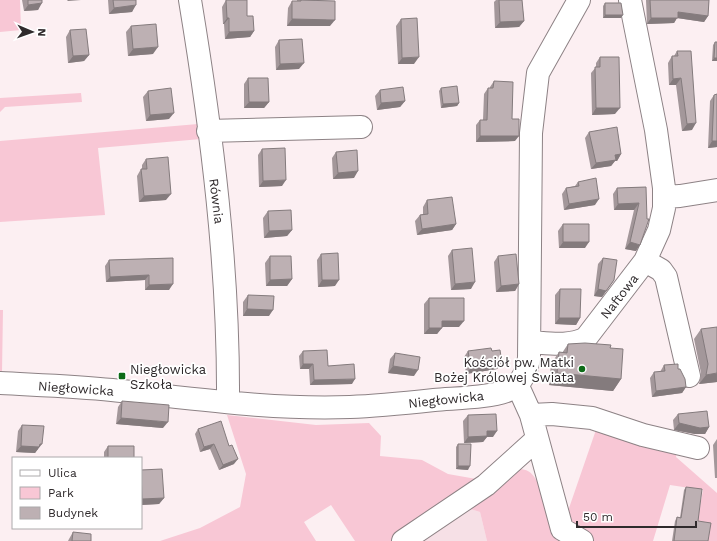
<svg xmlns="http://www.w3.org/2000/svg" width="717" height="541" font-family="'Work Sans',sans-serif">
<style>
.built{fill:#f6e0e6}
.green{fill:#f8c7d5}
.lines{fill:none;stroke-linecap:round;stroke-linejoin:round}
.minor-casing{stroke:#8d8285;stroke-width:24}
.minor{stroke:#fff;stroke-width:22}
.wall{fill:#a3979a}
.shaded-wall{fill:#847b7d}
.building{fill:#bdb0b3;stroke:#847b7d}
.poi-dot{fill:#0c6b17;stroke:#fff;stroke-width:1.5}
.labels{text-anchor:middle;stroke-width:3.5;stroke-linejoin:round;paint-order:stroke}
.street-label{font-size:13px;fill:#2f2a2c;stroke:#fff}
.poi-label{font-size:13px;fill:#2f2a2c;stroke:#fff;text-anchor:end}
</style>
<rect width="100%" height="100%" fill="#fceff2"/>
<!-- built -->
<path class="built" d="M 464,507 L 480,512 L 487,541 L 418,541 Z"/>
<!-- green -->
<path class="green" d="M 0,0 L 20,0 L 21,30 L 0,32 Z
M 81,93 L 82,102 L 5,107 L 0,112 L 0,98 Z
M 198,124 L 201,139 L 98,148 L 105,215 L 0,222 L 0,141 Z
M 0,310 L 3,310 L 2,372 L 0,372 Z
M 227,415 L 316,425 L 369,423 L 381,436 L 380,456 L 422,460 L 448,474 L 482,480 L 393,541 L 355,541 L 331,505 L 304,522 L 316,541 L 160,541 L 200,528 L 240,507 L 246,474 Z
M 598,424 L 677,448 L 676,457 L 717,493 L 717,541 L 708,541 L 710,524 L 697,522 L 703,490 L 670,485 L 653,541 L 593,541 L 572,527 L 568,511 Z
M 520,469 C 530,470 533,474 538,483 L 558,541 L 487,541 L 480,512 L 464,507 Z"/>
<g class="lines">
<defs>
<path id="minor" d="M 190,0 C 212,133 229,268 228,402
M 208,131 L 361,127
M 664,197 L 680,196 L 717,190
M 645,261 L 661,270 L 666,277 L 689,376
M 530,342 C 548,343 569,347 586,338 L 645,261 L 659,230 L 664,208 L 664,188 L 656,130 L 630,0
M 0,383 C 37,385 75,386 112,390 C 191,398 270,410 350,407 C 378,406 406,403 434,400 C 455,398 491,398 509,390 C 522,384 527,371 529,358 L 531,133 L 538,73 L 579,0
M 517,384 L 531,415 L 562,529 L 582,541
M 531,415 L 552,414 L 592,418 L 643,435 L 698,448
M 403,541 L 486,485 L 537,439"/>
</defs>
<!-- minor casing -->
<use href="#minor" class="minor-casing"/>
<!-- minor -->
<use href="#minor" class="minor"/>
</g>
<!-- wall -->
<path class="wall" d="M 22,0 L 42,0 L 38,10 L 24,11 Z
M 108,0 L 136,0 L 132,12 L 109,14 Z
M 226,0 L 247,16 L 254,31 L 250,37 L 225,39 L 224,24 L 223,24 L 222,7 Z
M 297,0 L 315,0 L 330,26 L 287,26 L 288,8 L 292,1 L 297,1 Z
M 496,0 L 522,0 L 524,21 L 519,27 L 495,28 L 494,2 Z
M 646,0 L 709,0 L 708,16 L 704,22 L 677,18 L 674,23 L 647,24 Z
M 605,3 L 621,18 L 603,18 L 603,6 Z
M 401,19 L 414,64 L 398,64 L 396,26 Z
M 131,26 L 153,54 L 128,56 L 126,32 Z
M 70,30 L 89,55 L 84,61 L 68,63 L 66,37 Z
M 279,40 L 299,69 L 276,70 L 275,47 Z
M 715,42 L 717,61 L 712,61 L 713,45 Z
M 677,51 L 692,130 L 682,131 L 676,85 L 669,85 L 668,63 L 672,56 L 674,56 Z
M 600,57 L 615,114 L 592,115 L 591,73 L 596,67 L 596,63 Z
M 248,78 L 269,102 L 264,108 L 244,108 L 244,84 Z
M 494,81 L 512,119 L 515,141 L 476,142 L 476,125 L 480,120 L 483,120 L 484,94 L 488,88 L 490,88 L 490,87 Z
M 441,88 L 459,103 L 457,106 L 441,108 L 439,91 Z
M 380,90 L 405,101 L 400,107 L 377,110 L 375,96 Z
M 148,91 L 169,119 L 146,121 L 143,97 Z
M 714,95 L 717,147 L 708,148 L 710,101 Z
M 589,132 L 621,154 L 617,161 L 615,161 L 611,166 L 591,169 L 585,138 Z
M 262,149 L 282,186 L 259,187 L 258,155 Z
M 336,152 L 354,178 L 333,179 L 332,158 Z
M 146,159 L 166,200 L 139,202 L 137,176 L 141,169 L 142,169 L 142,165 Z
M 578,182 L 595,205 L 564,210 L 562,194 L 566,188 L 575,186 Z
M 646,187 L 636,251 L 625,249 L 634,210 L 614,210 L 613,194 L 617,188 Z
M 427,200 L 456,224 L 452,230 L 417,235 L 415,221 L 420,215 L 423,214 L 423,207 Z
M 268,211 L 292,230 L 287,236 L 264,238 L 263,218 Z
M 563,224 L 585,248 L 559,248 L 558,231 Z
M 452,250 L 471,289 L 451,290 L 448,256 Z
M 321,254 L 335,286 L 318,287 L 317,260 Z
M 270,256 L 292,279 L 287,286 L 266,286 L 265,263 Z
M 498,256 L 519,284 L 515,291 L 496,292 L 494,262 Z
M 173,258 L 169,290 L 145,290 L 145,280 L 106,282 L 105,266 L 109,260 Z
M 603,258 L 614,280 L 602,297 L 594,296 L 598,264 Z
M 560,289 L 580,318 L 576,325 L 555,324 L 555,295 Z
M 248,295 L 269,316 L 243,316 L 243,302 Z
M 429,298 L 459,327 L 442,327 L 437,334 L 424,334 L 424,304 Z
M 701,329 L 717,382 L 699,384 L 701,373 L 694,339 Z
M 568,344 L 610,348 L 621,379 L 613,391 L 549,385 L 551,364 L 559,352 L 562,353 Z
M 303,351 L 328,366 L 352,384 L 310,385 L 309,369 L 300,369 L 299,356 Z
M 468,351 L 492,351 L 502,363 L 497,369 L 466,374 L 464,357 Z
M 395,353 L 414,376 L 388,373 L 390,359 Z
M 664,365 L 678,369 L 686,387 L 682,393 L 652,397 L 650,378 L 654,372 L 660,372 Z
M 122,401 L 163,428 L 116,424 L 118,407 Z
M 678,414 L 709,427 L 705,434 L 695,434 L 674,430 L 673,420 Z
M 468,415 L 493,437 L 487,437 L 483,442 L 464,443 L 463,421 Z
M 22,425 L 38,450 L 37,450 L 35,453 L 16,452 L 18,431 Z
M 198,429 L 234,464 L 219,470 L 210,449 L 200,452 L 195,434 Z
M 717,439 L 717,478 L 715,478 L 713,445 Z
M 458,444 L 468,470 L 456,469 L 456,447 Z
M 108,446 L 134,458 L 104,458 L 104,452 Z
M 141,470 L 164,498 L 159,504 L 141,505 Z
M 686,487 L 698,521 L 708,541 L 672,541 L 675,521 L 677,517 L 680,518 L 684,490 Z
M 73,532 L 91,541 L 68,541 L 69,539 Z"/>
<!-- shaded-wall -->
<path class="shaded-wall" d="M 68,0 L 81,0 L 67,1 Z
M 42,3 L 38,10 L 24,11 L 28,5 Z
M 136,5 L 132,12 L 109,14 L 114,8 Z
M 678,12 L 708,16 L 704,22 L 677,18 L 674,23 L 647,24 L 651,18 Z
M 605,15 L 623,15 L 621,18 L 603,18 Z
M 227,18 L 229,18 L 224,24 L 223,24 Z
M 292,19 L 335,20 L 330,26 L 287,26 Z
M 524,21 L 519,27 L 495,28 L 500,22 Z
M 254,31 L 250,37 L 225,39 L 229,32 Z
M 158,47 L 153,54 L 128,56 L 133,49 Z
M 89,55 L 84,61 L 68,63 L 73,56 Z
M 419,57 L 414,64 L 398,64 L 402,58 Z
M 714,58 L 717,58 L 717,61 L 712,61 Z
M 304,63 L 299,69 L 276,70 L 280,64 Z
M 681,78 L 676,85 L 669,85 L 673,79 Z
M 405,101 L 400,107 L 377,110 L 381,103 Z
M 249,102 L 269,102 L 264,108 L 244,108 Z
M 459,103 L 457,106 L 441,108 L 443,104 Z
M 596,108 L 620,108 L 615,114 L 592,115 Z
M 174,113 L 169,119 L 146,121 L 150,115 Z
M 696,123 L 692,130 L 682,131 L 687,124 Z
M 480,136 L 519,136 L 515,141 L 476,142 Z
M 712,141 L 717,141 L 717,147 L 708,148 Z
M 621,154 L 617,161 L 615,161 L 611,166 L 591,169 L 596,163 L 615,155 Z
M 358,171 L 354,178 L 333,179 L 338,173 Z
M 286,180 L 282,186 L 259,187 L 263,181 Z
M 171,194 L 166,200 L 139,202 L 144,196 Z
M 599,199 L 595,205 L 564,210 L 569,204 Z
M 639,203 L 634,210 L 614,210 L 618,204 Z
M 456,224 L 452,230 L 417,235 L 422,229 Z
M 292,230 L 287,236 L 264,238 L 269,231 Z
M 563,242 L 589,242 L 585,248 L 559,248 Z
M 630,242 L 640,245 L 636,251 L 625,249 Z
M 149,275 L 145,280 L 106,282 L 110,277 Z
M 292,279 L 287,286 L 266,286 L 270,280 Z
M 322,280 L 339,280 L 335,286 L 318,287 Z
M 614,280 L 602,297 L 594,296 L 598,289 Z
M 475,282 L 471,289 L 451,290 L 455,284 Z
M 173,284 L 169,290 L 145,290 L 149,285 Z
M 519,284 L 515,291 L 496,292 L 501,286 Z
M 247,309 L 273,310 L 269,316 L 243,316 Z
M 559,318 L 580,318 L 576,325 L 555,324 Z
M 442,321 L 464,321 L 459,327 L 437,327 Z
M 429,328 L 442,328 L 437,334 L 424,334 Z
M 502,363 L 497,369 L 466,374 L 471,368 Z
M 303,364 L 313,364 L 309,369 L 300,369 Z
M 393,366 L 418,370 L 414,376 L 388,373 Z
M 557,373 L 621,379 L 613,391 L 549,385 Z
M 717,373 L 717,382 L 699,384 L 706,375 Z
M 355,379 L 352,384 L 310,385 L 314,380 Z
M 686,387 L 682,393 L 652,397 L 656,391 Z
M 121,418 L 168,422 L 163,428 L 116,424 Z
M 679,423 L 709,427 L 705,434 L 695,434 L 674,430 Z
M 487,431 L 497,431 L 493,437 L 487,437 L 483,442 L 464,443 L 468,437 Z
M 42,444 L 35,453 L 16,452 L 21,446 Z
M 214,444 L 210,449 L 200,452 L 204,447 Z
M 238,459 L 234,464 L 219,470 L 223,465 Z
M 458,466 L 470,466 L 468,470 L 456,469 Z
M 164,498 L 159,504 L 141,505 L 141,500 L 142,499 Z"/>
<!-- building -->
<path class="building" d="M 28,0 L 42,0 L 42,3 L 28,5 Z
M 113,0 L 136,0 L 136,5 L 114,8 Z
M 226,0 L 247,0 L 247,16 L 253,16 L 254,31 L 229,32 L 229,18 L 227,18 Z
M 301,0 L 335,1 L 335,20 L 292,19 L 292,1 L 301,1 Z
M 499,0 L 522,0 L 524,21 L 500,22 Z
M 650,0 L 709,0 L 708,16 L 678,12 L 678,18 L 651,18 Z
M 605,3 L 621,3 L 623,15 L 605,15 Z
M 417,18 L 419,57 L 402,58 L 401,19 Z
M 156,24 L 158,47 L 133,49 L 131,26 Z
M 86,29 L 89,55 L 73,56 L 70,30 Z
M 302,39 L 304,63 L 280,64 L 279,40 Z
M 715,42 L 717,42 L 717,58 L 714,58 Z
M 677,51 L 691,51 L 696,123 L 687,124 L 681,78 L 673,79 L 672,56 L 678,56 Z
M 600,57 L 619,57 L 620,108 L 596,108 L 595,67 L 600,67 Z
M 248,78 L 268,78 L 269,102 L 249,102 Z
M 494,81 L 513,82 L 512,119 L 519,119 L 519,136 L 480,136 L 480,120 L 487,120 L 488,88 L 493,88 Z
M 457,86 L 459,103 L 443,104 L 441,88 Z
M 403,87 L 405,101 L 381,103 L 380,90 Z
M 171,88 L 174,113 L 150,115 L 148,91 Z
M 717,94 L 717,141 L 712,141 L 714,95 Z
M 617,127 L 621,154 L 615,155 L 616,160 L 596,163 L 589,132 Z
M 285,148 L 286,180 L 263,181 L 262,149 Z
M 357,150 L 358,171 L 338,173 L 336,152 Z
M 168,157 L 171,194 L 144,196 L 141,169 L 147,169 L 146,159 Z
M 596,178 L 599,199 L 569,204 L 566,188 L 579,186 L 578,182 Z
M 646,187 L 647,219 L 649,219 L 640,245 L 630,242 L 639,203 L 618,204 L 617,188 Z
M 452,197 L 456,224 L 422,229 L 420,215 L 428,214 L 427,200 Z
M 291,210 L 292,230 L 269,231 L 268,211 Z
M 563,224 L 589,224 L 589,242 L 563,242 Z
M 472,248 L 475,282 L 455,284 L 452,250 Z
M 338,253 L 339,280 L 322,280 L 321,254 Z
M 516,254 L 519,284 L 501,286 L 498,256 Z
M 270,256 L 291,256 L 292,279 L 270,280 Z
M 173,258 L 173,284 L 149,285 L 149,275 L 110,277 L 109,260 Z
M 603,258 L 617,260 L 614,280 L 606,291 L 598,289 Z
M 560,289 L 581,289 L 580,318 L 559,318 Z
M 248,295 L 274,296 L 273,310 L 247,309 Z
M 429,298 L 464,298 L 464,321 L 442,321 L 442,328 L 429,328 Z
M 717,327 L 717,373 L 706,375 L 708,364 L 701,329 Z
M 585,343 L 611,345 L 610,348 L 623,349 L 621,379 L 557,373 L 559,352 L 567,353 L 568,344 Z
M 491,348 L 492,351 L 500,350 L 502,363 L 471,368 L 468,351 Z
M 327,350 L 328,366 L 354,364 L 355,379 L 314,380 L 313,364 L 303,364 L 303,351 Z
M 395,353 L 420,357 L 418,370 L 393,366 Z
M 678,364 L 678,369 L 680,369 L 685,379 L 686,387 L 656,391 L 654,372 L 665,371 L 664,365 Z
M 122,401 L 169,405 L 168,422 L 121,418 Z
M 707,411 L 709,427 L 700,428 L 679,423 L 678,414 Z
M 496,414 L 497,431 L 487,431 L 487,436 L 468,437 L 468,415 Z
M 221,421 L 229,446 L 232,445 L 238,459 L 223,465 L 214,444 L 204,447 L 198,429 Z
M 22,425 L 44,426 L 42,444 L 40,444 L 39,447 L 21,446 Z
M 458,444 L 471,444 L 470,466 L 458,466 Z
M 108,446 L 134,446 L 134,458 L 108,458 Z
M 162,469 L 164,498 L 142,499 L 141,470 Z
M 686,487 L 702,489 L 698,521 L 711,523 L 708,541 L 674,541 L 677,517 L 681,518 Z
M 73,532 L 91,534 L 91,541 L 72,541 Z"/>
<!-- markers -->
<g class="poi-dot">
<circle cx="582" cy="369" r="4"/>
<rect x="118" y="372" width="8" height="8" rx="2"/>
</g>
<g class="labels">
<!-- street labels -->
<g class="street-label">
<text transform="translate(217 201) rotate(83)" y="5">Równia</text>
<text transform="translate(619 296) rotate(-52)" y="5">Naftowa</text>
<text transform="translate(76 388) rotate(4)" y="5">Niegłowicka</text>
<text transform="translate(446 399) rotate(-6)" y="5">Niegłowicka</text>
</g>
<!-- poi labels -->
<g class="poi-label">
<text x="574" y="367">Kościół pw. Matki<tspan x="574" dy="15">Bożej Królowej Świata</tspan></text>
<text x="130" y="374" text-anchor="start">Niegłowicka<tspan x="130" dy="15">Szkoła</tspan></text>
</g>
</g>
<!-- legend -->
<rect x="12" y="457" width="130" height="72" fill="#ffffff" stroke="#acaaab"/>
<rect x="20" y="470" width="20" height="6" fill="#ffffff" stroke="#acaaab"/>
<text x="48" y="477" font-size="12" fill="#2f2a2c">Ulica</text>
<rect x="20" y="487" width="20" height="12" fill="#f8c7d5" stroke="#acaaab"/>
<text x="48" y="497" font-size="12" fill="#2f2a2c">Park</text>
<rect x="20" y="507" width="20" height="12" fill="#bdb0b3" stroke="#acaaab"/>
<text x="48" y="517" font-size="12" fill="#2f2a2c">Budynek</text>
<!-- north arrow -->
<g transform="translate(32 32) rotate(92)" stroke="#ffffff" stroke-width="3" paint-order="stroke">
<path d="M0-3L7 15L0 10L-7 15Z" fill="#2f2a2c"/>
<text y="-6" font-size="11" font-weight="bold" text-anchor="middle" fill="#2f2a2c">N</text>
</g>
<!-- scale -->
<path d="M577 521v6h119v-6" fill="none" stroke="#2f2a2c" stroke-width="2"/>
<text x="583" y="521" font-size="12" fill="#2f2a2c" stroke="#ffffff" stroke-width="3" paint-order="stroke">50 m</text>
</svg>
